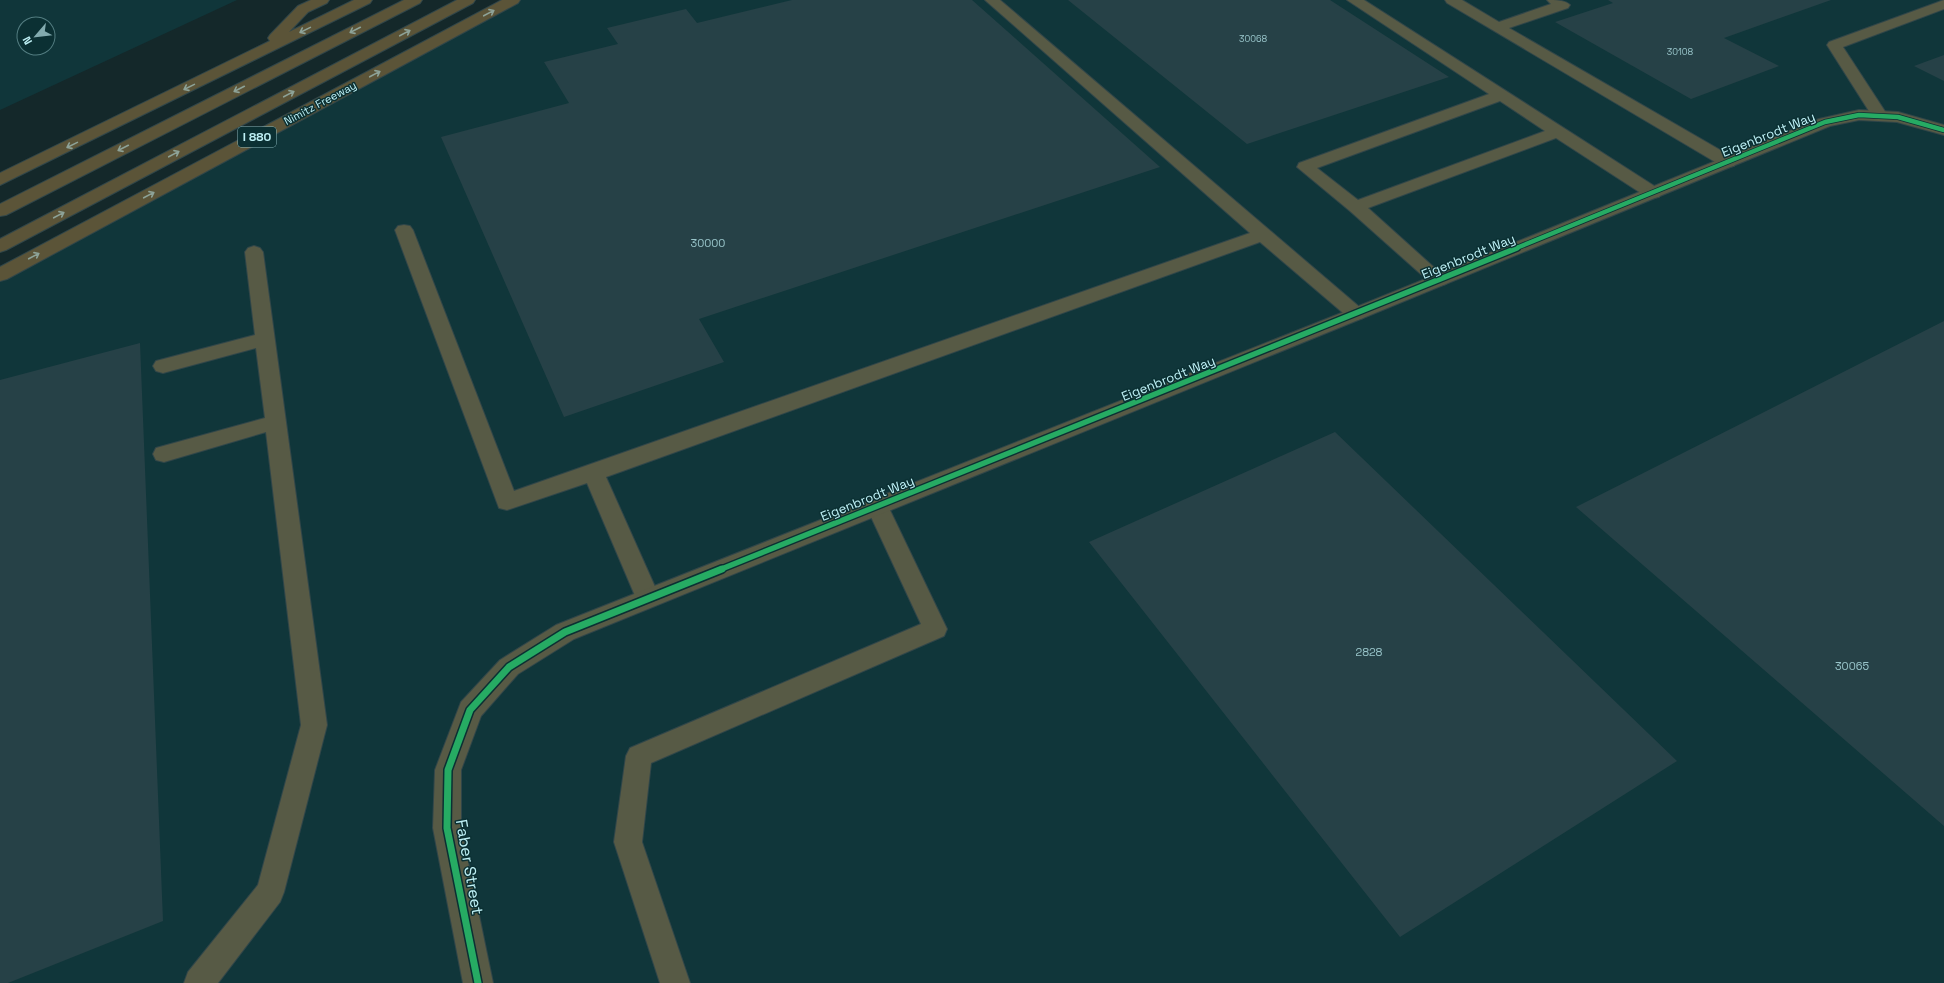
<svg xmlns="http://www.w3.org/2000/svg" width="1944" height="983" font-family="'Space Grotesk',sans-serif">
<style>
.built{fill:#10363a;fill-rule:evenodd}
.building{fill:#264147}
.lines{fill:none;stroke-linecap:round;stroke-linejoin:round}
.service-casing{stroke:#314649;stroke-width:2}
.minor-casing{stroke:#314649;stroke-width:2}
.motorway-casing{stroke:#314649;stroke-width:2}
.service{fill:#575a45;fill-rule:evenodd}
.minor{fill:#575a45;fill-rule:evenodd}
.motorway{fill:#5b5438;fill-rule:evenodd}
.cycleway-far2-casing{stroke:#0b3033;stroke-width:6}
.cycleway-far1-casing{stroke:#0b3033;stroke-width:8}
.cycleway-casing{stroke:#0b3033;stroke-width:10}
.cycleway-far2{stroke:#26ab63;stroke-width:4.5}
.cycleway-far1{stroke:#26ab63;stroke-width:5.5}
.cycleway{stroke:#26ab63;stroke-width:7}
.oneway{stroke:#8da297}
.labels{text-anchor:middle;stroke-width:3;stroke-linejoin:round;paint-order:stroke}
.far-number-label{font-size:9px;fill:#99c5ca}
.far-street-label{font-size:11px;fill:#bff1f6;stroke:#0b3033}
.number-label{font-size:11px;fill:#99c5ca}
.shield{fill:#0b3033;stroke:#89b7bc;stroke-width:1}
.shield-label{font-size:12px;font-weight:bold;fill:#bff1f6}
.street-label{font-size:13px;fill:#bff1f6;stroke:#0b3033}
.near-street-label{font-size:16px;fill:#bff1f6;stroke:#0b3033}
</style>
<rect width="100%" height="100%" fill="#14282a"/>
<!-- built -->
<path class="built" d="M 0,0 L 237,0 L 0,110 ZM 24,24 L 48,24 L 48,48 L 24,48 Z
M 513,0 L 1944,0 L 1944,983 L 0,983 L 0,275 Z"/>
<!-- building -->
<path class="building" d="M 792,0 L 972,0 L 1160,167 L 699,319 L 724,362 L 564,417 L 441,137 L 569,103 L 544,62 L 618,44 L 607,28 L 686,9 L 697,23 Z
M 1068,0 L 1330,0 L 1449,77 L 1247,144 Z
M 1608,0 L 1831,0 L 1724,38 L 1779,66 L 1691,99 L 1555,22 L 1613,3 Z
M 1944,55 L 1944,81 L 1914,66 Z
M 1944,321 L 1944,826 L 1576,507 Z
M 140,343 L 163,921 L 8,983 L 0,983 L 0,380 Z
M 1335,432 L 1677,761 L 1400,937 L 1089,542 Z"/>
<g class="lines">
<defs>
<path id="service" d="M 985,0 L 1000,0 L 1363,310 L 1366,314 L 1363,318 L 1356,320 L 1349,318 L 1260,242 L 606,477 L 660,598 L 656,605 L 648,608 L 640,605 L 636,598 L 587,483 L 507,510 L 499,508 L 395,230 L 398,226 L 404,225 L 410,226 L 413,230 L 514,491 L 1250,233 Z
M 1347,0 L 1364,0 L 1659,189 L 1662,193 L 1659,197 L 1653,198 L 1647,197 L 1556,138 L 1368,208 L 1448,280 L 1446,284 L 1439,286 L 1432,284 L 1350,211 L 1297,167 L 1299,163 L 1489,94 ZM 1500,101 L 1545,131 L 1358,200 L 1317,168 Z
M 1445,0 L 1462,0 L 1499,22 L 1551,4 L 1547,0 C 1555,0 1565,0 1570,5 L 1568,8 L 1509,28 L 1734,158 L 1736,162 L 1734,166 L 1728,167 L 1722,166 L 1447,3 Z
M 1944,0 L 1944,9 L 1843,47 L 1888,116 L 1886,119 L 1880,121 L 1874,119 L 1827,45 L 1829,42 Z
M 254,246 L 260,248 L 263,252 L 327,725 L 284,892 L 280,902 L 218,983 L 184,983 L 188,972 L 258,885 L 301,725 L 266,432 L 164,462 L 156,460 L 153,454 L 156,448 L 265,418 L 256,348 L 163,373 L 156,371 L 153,366 L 156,361 L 255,335 L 245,252 L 248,248 Z
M 877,498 L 885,500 L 888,506 L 947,629 L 944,636 L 651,763 L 642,842 L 690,983 L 660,983 L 614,842 L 626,756 L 630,748 L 921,624 L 866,506 L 869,500 Z"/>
<path id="minor" d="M 1859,110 L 1898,112 L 1944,125 L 1944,135 L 1897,122 L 1859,120 L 1830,126 L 1363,318 L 574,639 L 518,674 L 481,716 L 461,770 L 461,828 L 493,983 L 463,983 L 433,828 L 435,770 L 461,702 L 500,660 L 556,625 L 1349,310 L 1819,119 Z"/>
<path id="motorway" d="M 311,0 L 329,0 L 327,3 L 308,12 L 289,32 L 354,0 L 372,0 L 370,3 L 0,185 L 0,173 L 270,41 L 268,38 L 270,35 L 298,6 Z
M 404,0 L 422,0 L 420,3 L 6,215 L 0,216 L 0,204 Z
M 457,0 L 475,0 L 473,3 L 6,250 L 0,252 L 0,239 Z
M 502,0 L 520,0 L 518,3 L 7,279 L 0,281 L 0,267 Z"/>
</defs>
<!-- service casing -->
<use href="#service" class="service-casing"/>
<!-- minor casing -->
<use href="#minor" class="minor-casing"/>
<!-- motorway casing -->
<use href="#motorway" class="motorway-casing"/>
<!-- service -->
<use href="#service" class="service"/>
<!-- minor -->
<use href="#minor" class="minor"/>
<!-- motorway -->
<use href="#motorway" class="motorway"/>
<defs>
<path id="cycleway-far2" d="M 1514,249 L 1825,122 L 1859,115 L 1898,117 L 1944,130"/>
<path id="cycleway-far1" d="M 719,570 L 1517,248"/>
<path id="cycleway" d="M 478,983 L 447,828 L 448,770 L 470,710 L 509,667 L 565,632 L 722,569"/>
</defs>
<!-- cycleway-far2 casing -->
<use href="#cycleway-far2" class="cycleway-far2-casing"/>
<!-- cycleway-far1 casing -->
<use href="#cycleway-far1" class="cycleway-far1-casing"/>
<!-- cycleway casing -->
<use href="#cycleway" class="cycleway-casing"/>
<!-- cycleway-far2 -->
<use href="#cycleway-far2" class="cycleway-far2"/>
<!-- cycleway-far1 -->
<use href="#cycleway-far1" class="cycleway-far1"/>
<!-- cycleway -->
<use href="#cycleway" class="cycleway"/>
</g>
<!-- one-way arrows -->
<defs><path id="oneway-shaft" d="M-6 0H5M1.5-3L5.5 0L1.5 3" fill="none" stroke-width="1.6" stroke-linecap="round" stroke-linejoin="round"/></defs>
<g class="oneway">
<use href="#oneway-shaft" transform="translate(489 13) rotate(-28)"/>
<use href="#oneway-shaft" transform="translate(305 30) rotate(154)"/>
<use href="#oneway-shaft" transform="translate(355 30) rotate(153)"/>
<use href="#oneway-shaft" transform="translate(405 33) rotate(-28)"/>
<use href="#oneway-shaft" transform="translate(375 74) rotate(-28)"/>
<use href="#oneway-shaft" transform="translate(189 87) rotate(154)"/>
<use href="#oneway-shaft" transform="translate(239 89) rotate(153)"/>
<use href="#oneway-shaft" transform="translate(289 94) rotate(-28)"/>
<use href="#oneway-shaft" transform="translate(72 145) rotate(154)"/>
<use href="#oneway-shaft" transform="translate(123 148) rotate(153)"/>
<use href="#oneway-shaft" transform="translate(174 154) rotate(-28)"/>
<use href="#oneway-shaft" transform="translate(149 195) rotate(-28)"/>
<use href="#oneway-shaft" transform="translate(59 215) rotate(-28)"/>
<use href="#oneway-shaft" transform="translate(34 256) rotate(-28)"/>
</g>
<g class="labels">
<!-- far-number labels -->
<g class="far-number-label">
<text x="1253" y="42">30068</text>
<text x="1680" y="55">30108</text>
</g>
<!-- far-street labels -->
<g class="far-street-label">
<text transform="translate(320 103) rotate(-28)" y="4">Nimitz Freeway</text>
</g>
<!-- number labels -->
<g class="number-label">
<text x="708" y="247">30000</text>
<text x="1369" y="656">2828</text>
<text x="1852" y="670">30065</text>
</g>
<!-- shield labels -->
<rect class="shield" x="238" y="127" width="38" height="20" rx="3"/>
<g class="shield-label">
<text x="257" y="141">I 880</text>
</g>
<!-- street labels -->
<g class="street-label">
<text transform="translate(1768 134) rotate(-22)" y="5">Eigenbrodt Way</text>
<text transform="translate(1468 256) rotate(-22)" y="5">Eigenbrodt Way</text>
<text transform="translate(1168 378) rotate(-22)" y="5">Eigenbrodt Way</text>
<text transform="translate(867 498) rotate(-22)" y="5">Eigenbrodt Way</text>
</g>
<!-- near-street labels -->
<g class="near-street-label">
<text transform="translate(470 867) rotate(80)" y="6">Faber Street</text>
</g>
</g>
<!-- north arrow -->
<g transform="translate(36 36) rotate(242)"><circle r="19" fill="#0b3033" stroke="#537d81"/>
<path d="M0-3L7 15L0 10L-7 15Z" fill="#83abaf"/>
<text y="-6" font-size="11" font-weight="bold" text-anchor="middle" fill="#bff1f6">N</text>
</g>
</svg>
